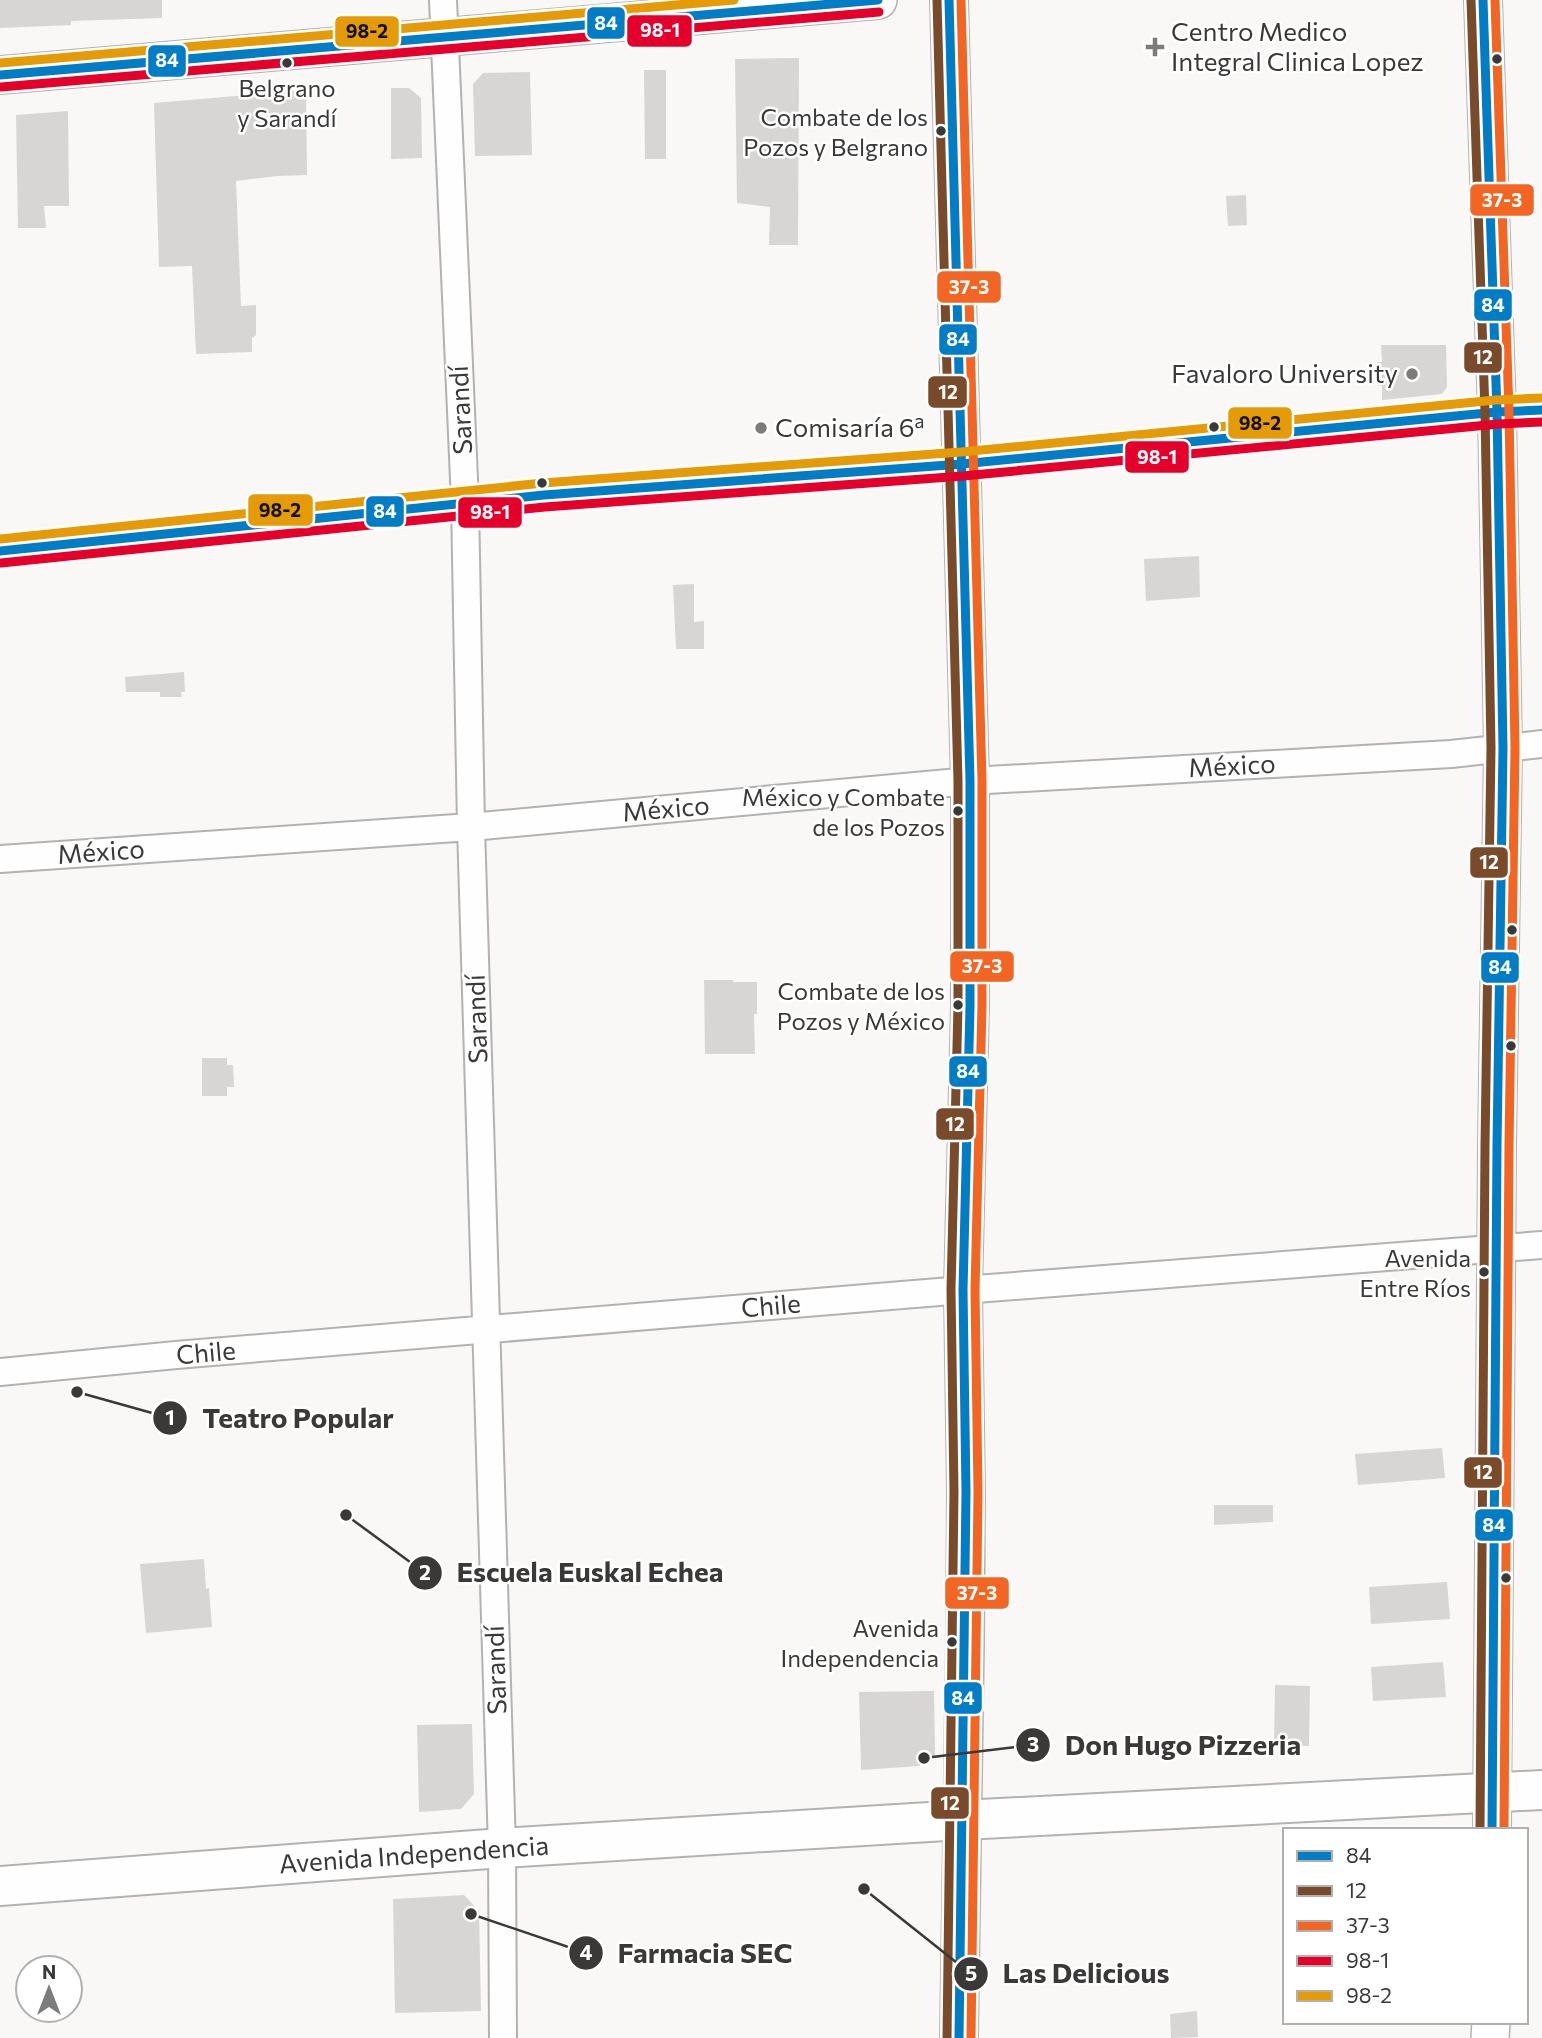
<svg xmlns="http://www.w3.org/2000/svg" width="1542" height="2038" font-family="Commissioner,sans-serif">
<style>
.building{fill:#d7d6d5}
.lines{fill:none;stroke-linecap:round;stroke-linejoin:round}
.street-casing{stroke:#b3b2b1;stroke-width:30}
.secondary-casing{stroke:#b3b2b1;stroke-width:40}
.primary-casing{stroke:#b3b2b1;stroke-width:42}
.street{stroke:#fefefe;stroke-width:26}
.secondary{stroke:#fefefe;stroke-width:37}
.primary{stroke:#fefefe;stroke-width:38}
.bus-1-casing{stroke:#fff;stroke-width:14}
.bus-2-casing{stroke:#fff;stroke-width:14}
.bus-3-casing{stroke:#fff;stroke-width:14}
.bus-4-casing{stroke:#fff;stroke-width:14}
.bus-5-casing{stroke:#fff;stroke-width:14}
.bus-1{stroke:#007dc5;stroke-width:9}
.bus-2{stroke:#7a4b2a;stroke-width:9}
.bus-3{stroke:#f26522;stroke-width:9}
.bus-4{stroke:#e4002b;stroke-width:9}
.bus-5{stroke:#e49b06;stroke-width:9}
.poi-dot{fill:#7d7c7a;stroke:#fff;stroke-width:2.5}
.bus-dot{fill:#3a3938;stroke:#fff;stroke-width:2.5}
.labels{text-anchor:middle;stroke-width:5;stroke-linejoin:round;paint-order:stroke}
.bus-label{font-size:24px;fill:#3a3938;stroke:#fff;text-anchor:end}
.poi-label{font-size:26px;fill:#3a3938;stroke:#fff;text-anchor:start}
.street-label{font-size:26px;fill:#3a3938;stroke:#fff}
.leader{fill:none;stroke:#3a3938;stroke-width:2.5}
.callout-dot{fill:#3a3938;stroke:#fff;stroke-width:2.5}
.mark-label{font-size:21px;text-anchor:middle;font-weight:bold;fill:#fff}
.callout-label{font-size:28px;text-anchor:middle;font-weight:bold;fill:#3a3938;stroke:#fff;stroke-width:5;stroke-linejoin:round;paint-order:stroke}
.line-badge{stroke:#fff;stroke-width:2.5}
.badge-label{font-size:19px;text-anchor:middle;font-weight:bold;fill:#fff}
.pale-badge-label{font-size:19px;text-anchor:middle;font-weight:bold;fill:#111}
</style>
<rect width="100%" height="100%" fill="#f9f8f6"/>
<!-- building -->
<path class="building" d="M 0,0 L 162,0 L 162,18 L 71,21 L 71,25 L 0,28 Z
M 787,58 L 799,58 L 798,245 L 769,245 L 770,207 L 737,203 L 735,59 Z
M 644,70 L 666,70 L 666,159 L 645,159 Z
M 530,72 L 532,155 L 475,156 L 473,84 L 483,73 Z
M 391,88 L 409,88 L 421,98 L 422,158 L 391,159 Z
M 306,90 L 307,175 L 277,176 L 236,181 L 241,306 L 256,305 L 256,335 L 252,338 L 252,352 L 196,354 L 192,266 L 159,267 L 154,103 Z
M 68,111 L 69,206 L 44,206 L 46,228 L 18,228 L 16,115 Z
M 1246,195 L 1247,225 L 1228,226 L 1226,196 Z
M 1381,345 L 1446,345 L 1447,387 L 1442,394 L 1382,400 L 1382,386 L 1378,386 L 1377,362 L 1382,362 Z
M 1199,556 L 1200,597 L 1146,601 L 1144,559 Z
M 694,584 L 694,622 L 704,621 L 704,649 L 676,649 L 673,585 Z
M 184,672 L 185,692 L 181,692 L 182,697 L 160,697 L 160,692 L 126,692 L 125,677 Z
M 704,980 L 733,980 L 733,982 L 757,982 L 757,1014 L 754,1014 L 755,1054 L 705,1054 Z
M 202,1058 L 227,1058 L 227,1065 L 233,1065 L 234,1087 L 227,1087 L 227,1096 L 202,1096 Z
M 1442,1448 L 1445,1478 L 1358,1485 L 1355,1454 Z
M 1214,1505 L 1273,1505 L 1273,1522 L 1214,1525 Z
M 204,1559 L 206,1589 L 209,1588 L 212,1627 L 146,1633 L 140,1564 Z
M 1447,1582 L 1450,1619 L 1371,1624 L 1369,1587 Z
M 1443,1662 L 1446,1697 L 1373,1701 L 1371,1667 Z
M 1275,1685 L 1310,1686 L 1309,1746 L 1274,1745 Z
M 934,1691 L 935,1755 L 919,1766 L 861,1770 L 859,1692 Z
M 472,1724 L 474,1794 L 461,1809 L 419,1812 L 417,1725 Z
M 464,1895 L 479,1911 L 481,2011 L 395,2013 L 393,1899 Z
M 1197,2011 L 1198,2037 L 1171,2038 L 1170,2014 Z"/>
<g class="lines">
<defs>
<path id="street" d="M 443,0 L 465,502 L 471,827 L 502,1848 L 503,2038
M 0,551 L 544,495 L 962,464 L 1497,412 L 1542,410
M 0,859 L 471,827 L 970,781 L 1451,754 L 1542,744
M 0,1372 L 176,1355 L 963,1290 L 1542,1245"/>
<path id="secondary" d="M 949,0 L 970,781 L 970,1006 L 963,1290 L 966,1492 L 965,1643 L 959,2038
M 1483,0 L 1497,412 L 1503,748 L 1497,1146 L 1492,1830
M 0,75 L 878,0
M 1490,2038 L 1491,2022"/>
<path id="primary" d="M 0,1886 L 502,1848 L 962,1820 L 1542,1790"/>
</defs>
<!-- street casing -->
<use href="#street" class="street-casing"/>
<!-- secondary casing -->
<use href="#secondary" class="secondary-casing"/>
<!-- primary casing -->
<use href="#primary" class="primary-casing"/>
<!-- street -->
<use href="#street" class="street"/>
<!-- secondary -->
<use href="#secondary" class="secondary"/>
<!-- primary -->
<use href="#primary" class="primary"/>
<defs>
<path id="bus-1" d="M 949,0 L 970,781 L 970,1006 L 963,1290 L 966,1492 L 959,2038
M 1483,0 L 1497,412 L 1503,748 L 1497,1146 L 1492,1830
M 0,75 L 878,0
M 0,551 L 544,495 L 962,464 L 1497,412 L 1542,410"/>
<path id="bus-2" d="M 937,0 L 958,781 L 958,1006 L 951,1290 L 954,1492 L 947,2038
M 1471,0 L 1485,412 L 1491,748 L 1485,1146 L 1480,1830"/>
<path id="bus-3" d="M 961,0 L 982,781 L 982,1006 L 975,1290 L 978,1492 L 971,2038
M 1495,0 L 1509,412 L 1515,748 L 1509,1146 L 1504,1830"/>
<path id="bus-4" d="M 1,87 L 879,12
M 1,563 L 545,507 L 963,476 L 1498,424 L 1542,422"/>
<path id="bus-5" d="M 0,63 L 734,0
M 0,539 L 543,483 L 961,452 L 1496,400 L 1541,398"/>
</defs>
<!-- bus-1 casing -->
<use href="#bus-1" class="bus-1-casing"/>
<!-- bus-2 casing -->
<use href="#bus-2" class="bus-2-casing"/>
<!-- bus-3 casing -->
<use href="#bus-3" class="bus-3-casing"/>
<!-- bus-4 casing -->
<use href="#bus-4" class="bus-4-casing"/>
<!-- bus-5 casing -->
<use href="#bus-5" class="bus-5-casing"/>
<!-- bus-1 -->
<use href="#bus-1" class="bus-1"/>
<!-- bus-2 -->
<use href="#bus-2" class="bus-2"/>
<!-- bus-3 -->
<use href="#bus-3" class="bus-3"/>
<!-- bus-4 -->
<use href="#bus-4" class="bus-4"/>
<!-- bus-5 -->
<use href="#bus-5" class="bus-5"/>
</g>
<!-- markers -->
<g class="poi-dot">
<path d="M1151.5 36.5h7v7h7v7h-7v7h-7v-7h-7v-7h7z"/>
<circle cx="1412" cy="374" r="7"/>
<circle cx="761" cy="428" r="7"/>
</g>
<g class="bus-dot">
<circle cx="1497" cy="59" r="6"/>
<circle cx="287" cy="63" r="6"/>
<circle cx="941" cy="131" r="6"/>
<circle cx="1214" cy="427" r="6"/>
<circle cx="542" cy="483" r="6"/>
<circle cx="958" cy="811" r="6"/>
<circle cx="1512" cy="930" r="6"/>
<circle cx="958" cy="1005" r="6"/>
<circle cx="1511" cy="1046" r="6"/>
<circle cx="1484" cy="1272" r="6"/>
<circle cx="1506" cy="1578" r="6"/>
<circle cx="952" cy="1642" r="6"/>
</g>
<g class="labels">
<!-- bus labels -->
<g class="bus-label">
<text x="287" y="97" text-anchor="middle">Belgrano<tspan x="287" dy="30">y Sarandí</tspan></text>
<text x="928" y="126">Combate de los<tspan x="928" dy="30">Pozos y Belgrano</tspan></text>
<text x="945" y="806">México y Combate<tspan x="945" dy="30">de los Pozos</tspan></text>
<text x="945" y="1000">Combate de los<tspan x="945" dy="30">Pozos y México</tspan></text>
<text x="1471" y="1267">Avenida<tspan x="1471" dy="30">Entre Ríos</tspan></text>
<text x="939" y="1637">Avenida<tspan x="939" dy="30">Independencia</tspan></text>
</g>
<!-- poi labels -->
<g class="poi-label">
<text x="1171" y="41">Centro Medico<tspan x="1171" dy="30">Integral Clinica Lopez</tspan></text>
<text x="1398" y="383" text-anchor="end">Favaloro University</text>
<text x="775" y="437">Comisaría 6ª</text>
</g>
<!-- street labels -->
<g class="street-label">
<text transform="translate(461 410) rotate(-93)" y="9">Sarandí</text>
<text transform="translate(1232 766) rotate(-3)" y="9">México</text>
<text transform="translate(666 809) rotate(-5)" y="9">México</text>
<text transform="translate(101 852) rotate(-4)" y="9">México</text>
<text transform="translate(477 1019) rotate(-92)" y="9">Sarandí</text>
<text transform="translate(771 1306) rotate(-5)" y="9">Chile</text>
<text transform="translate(206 1353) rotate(-5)" y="9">Chile</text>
<text transform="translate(496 1670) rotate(-92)" y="9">Sarandí</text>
<text transform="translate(414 1855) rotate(-4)" y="9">Avenida Independencia</text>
</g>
</g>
<!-- callouts -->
<path class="leader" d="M77 1392L170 1418M346 1515L425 1573M924 1758L1033 1745M471 1914L586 1953M864 1889L971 1974"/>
<g class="callout-dot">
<circle cx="77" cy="1392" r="7"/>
<circle cx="346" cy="1515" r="7"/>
<circle cx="924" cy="1758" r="7"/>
<circle cx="471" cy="1914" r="7"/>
<circle cx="864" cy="1889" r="7"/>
<circle cx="170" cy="1418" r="18"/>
<circle cx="425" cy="1573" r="18"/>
<circle cx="1033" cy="1745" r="18"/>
<circle cx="586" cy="1953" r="18"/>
<circle cx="971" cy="1974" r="18"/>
</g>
<g class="mark-label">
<text x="170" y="1425">1</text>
<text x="425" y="1580">2</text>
<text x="1033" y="1752">3</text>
<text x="586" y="1960">4</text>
<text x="971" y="1981">5</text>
</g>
<g class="callout-label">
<text x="298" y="1428">Teatro Popular</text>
<text x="590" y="1582">Escuela Euskal Echea</text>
<text x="1183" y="1755">Don Hugo Pizzeria</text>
<text x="705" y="1963">Farmacia SEC</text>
<text x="1086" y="1983">Las Delicious</text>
</g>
<g class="line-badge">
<rect x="586" y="6" width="40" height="34" rx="7" fill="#007dc5"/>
<rect x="626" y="14" width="67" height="34" rx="7" fill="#e4002b"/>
<rect x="334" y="15" width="66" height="33" rx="7" fill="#e49b06"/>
<rect x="147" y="44" width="40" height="34" rx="7" fill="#007dc5"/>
<rect x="1469" y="183" width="66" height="34" rx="7" fill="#f26522"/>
<rect x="936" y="270" width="66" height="34" rx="7" fill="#f26522"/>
<rect x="1473" y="288" width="40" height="34" rx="7" fill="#007dc5"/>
<rect x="938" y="323" width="40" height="33" rx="7" fill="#007dc5"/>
<rect x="1463" y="341" width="40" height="33" rx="7" fill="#7a4b2a"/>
<rect x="927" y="375" width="41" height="34" rx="7" fill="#7a4b2a"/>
<rect x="1227" y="406" width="66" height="34" rx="7" fill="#e49b06"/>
<rect x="1124" y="440" width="66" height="34" rx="7" fill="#e4002b"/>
<rect x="247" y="493" width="67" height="34" rx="7" fill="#e49b06"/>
<rect x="365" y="495" width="40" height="33" rx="7" fill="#007dc5"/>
<rect x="457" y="496" width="66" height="33" rx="7" fill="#e4002b"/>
<rect x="1469" y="846" width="40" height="33" rx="7" fill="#7a4b2a"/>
<rect x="949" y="950" width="66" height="33" rx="7" fill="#f26522"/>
<rect x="1480" y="951" width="40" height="33" rx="7" fill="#007dc5"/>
<rect x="948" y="1055" width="40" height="33" rx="7" fill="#007dc5"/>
<rect x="935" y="1107" width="40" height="34" rx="7" fill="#7a4b2a"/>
<rect x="1463" y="1456" width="40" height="33" rx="7" fill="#7a4b2a"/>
<rect x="1474" y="1508" width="40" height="34" rx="7" fill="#007dc5"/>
<rect x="944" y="1576" width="66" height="34" rx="7" fill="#f26522"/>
<rect x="943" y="1681" width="40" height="34" rx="7" fill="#007dc5"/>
<rect x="930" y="1786" width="40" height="34" rx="7" fill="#7a4b2a"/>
</g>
<g class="badge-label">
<text x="606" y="30">84</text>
<text x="660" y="37">98-1</text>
<text x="167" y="67">84</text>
<text x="1502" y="207">37-3</text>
<text x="969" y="294">37-3</text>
<text x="1493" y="312">84</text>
<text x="958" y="346">84</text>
<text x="1483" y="364">12</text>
<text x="948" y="399">12</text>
<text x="1157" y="464">98-1</text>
<text x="385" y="518">84</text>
<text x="490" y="519">98-1</text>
<text x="1489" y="869">12</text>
<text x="982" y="973">37-3</text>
<text x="1500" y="974">84</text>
<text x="968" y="1078">84</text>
<text x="955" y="1131">12</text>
<text x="1483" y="1479">12</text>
<text x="1494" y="1532">84</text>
<text x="977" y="1600">37-3</text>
<text x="963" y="1705">84</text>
<text x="950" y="1810">12</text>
</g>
<g class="pale-badge-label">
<text x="367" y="38">98-2</text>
<text x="1260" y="430">98-2</text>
<text x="280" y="517">98-2</text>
</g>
<!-- legend -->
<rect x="1283" y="1828" width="245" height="196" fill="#ffffff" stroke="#b0b0af" stroke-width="2"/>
<rect x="1297" y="1851" width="35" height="10" fill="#007dc5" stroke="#b0b0af" stroke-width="2"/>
<text x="1346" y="1863" font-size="21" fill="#3a3938">84</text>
<rect x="1297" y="1886" width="35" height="10" fill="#7a4b2a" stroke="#b0b0af" stroke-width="2"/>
<text x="1346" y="1898" font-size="21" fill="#3a3938">12</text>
<rect x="1297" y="1921" width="35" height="10" fill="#f26522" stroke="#b0b0af" stroke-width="2"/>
<text x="1346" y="1933" font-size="21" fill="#3a3938">37-3</text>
<rect x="1297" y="1956" width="35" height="10" fill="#e4002b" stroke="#b0b0af" stroke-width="2"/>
<text x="1346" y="1968" font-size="21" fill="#3a3938">98-1</text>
<rect x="1297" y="1991" width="35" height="10" fill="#e49b06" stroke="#b0b0af" stroke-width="2"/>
<text x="1346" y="2003" font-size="21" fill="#3a3938">98-2</text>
<!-- north arrow -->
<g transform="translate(49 1989)"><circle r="33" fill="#ffffff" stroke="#b0b0af" stroke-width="2"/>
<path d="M0-5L12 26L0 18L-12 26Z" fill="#7d7c7a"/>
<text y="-10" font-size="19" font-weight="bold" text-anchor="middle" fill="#3a3938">N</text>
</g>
</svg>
